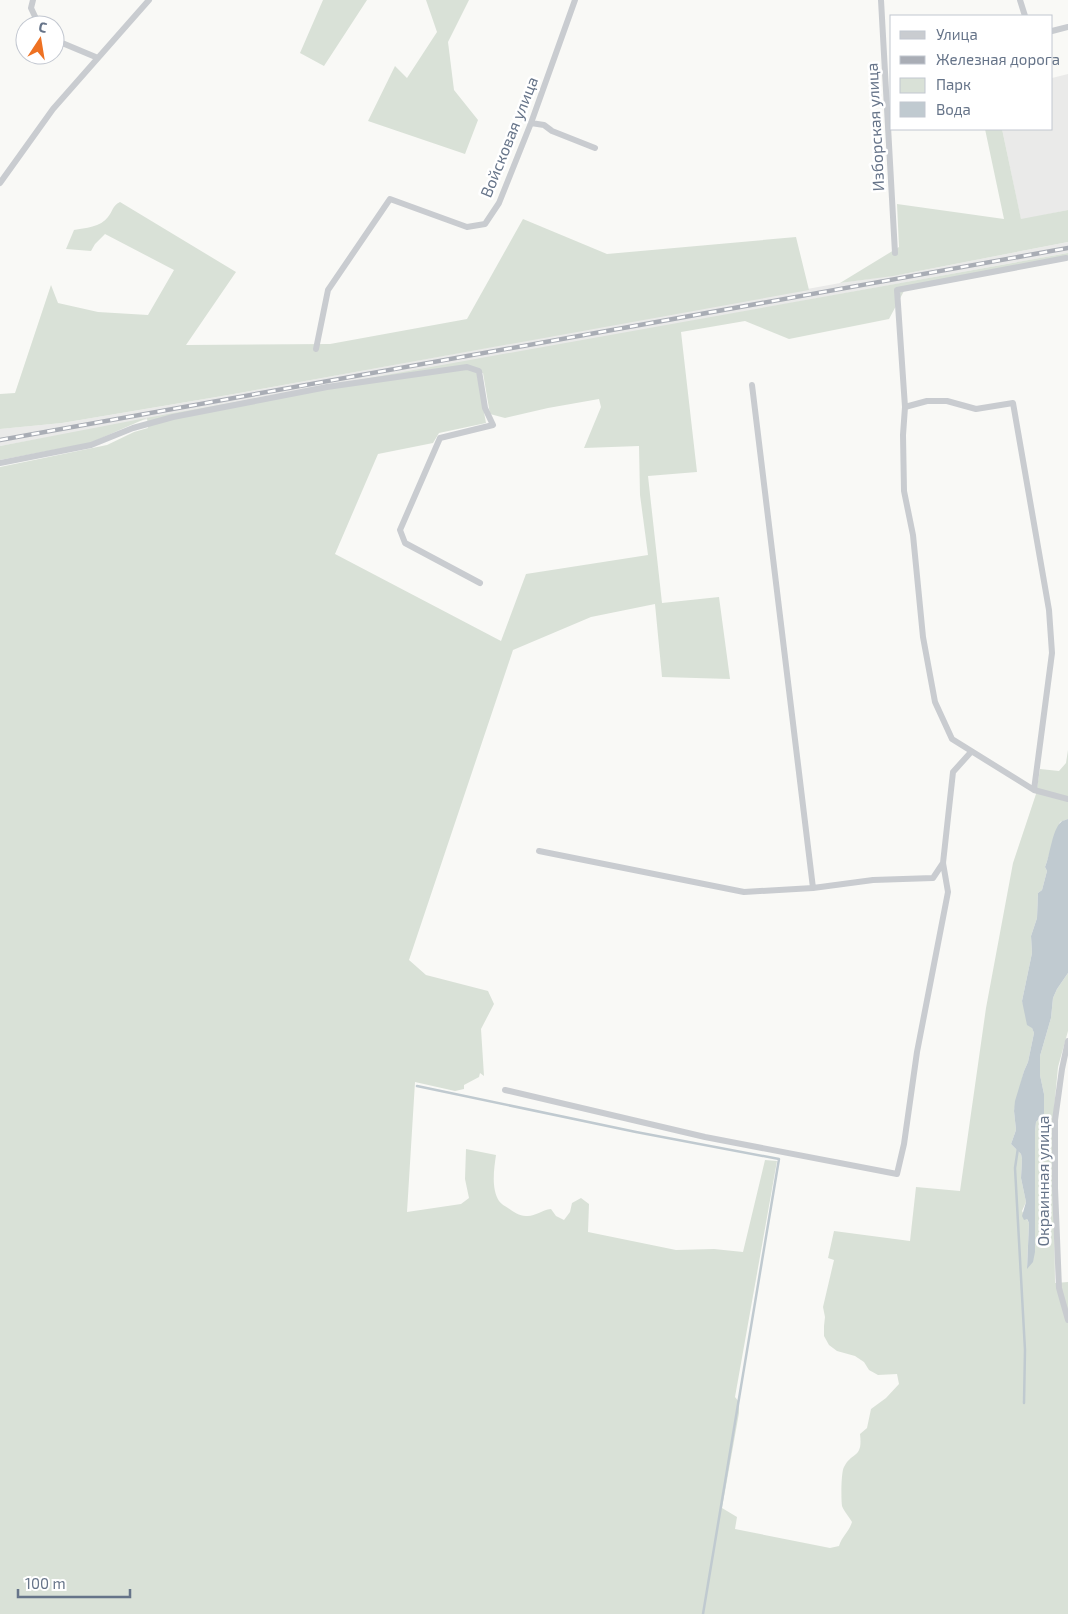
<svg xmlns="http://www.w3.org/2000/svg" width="1068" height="1614" font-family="'Exo 2',sans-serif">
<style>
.built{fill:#eaeae9}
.green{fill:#d9e1d7;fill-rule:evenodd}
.water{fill:#c0cad0}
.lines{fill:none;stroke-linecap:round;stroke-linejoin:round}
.stream{stroke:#c0cad0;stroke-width:2.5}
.street{stroke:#c9ccd0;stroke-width:6}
.rail-casing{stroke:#a9adb5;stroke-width:4.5}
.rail{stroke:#fff;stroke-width:2.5;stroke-dasharray:8;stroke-linecap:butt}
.labels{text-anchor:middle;stroke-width:5;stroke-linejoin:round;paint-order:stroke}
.street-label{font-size:16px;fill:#667489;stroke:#fff}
</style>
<rect width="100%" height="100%" fill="#f9f9f6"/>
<!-- built -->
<path class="built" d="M 1068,74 L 1068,210 L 1021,220 L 1002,129 L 1052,129 L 1052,78 Z
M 1068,242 L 1068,253 L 0,446 L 0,429 L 62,423 L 228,395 L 840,283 L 908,273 Z"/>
<!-- green -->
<path class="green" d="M 323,0 L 367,0 L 324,66 L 300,53 Z
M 426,0 L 469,0 L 448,42 L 454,90 L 478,120 L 465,154 L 368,121 L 395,66 L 407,78 L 437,32 Z
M 985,129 L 1002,129 L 1021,219 L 1068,210 L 1068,242 L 893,276 L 840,283 L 899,247 L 897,204 L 1004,219 Z
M 120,202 L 236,272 L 186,345 L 330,344 L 467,319 L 523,219 L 607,254 L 796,237 L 809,290 L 228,395 L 62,423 L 0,429 L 0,394 L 15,393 L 51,285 L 58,303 L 98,312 L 148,315 L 174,270 L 105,234 L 95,244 L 91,251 L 66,249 L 74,230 C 85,228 101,227 108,217 C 113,211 112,206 120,202 Z
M 1068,253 L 1068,260 L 904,291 L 889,319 L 789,339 L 745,321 L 681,332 L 697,472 L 648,476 L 662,603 L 719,597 L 730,679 L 662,677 L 655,604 L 591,617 L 513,650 L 409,960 L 426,975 L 488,991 L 494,1004 L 481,1029 L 484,1076 L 480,1073 L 479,1077 L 464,1085 L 464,1089 L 455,1091 L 415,1082 L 407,1212 L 461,1204 L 469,1198 L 465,1179 L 466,1149 L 496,1155 C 494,1169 491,1188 499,1201 C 501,1204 505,1206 508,1208 C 514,1212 519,1216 526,1216 C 535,1217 541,1210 551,1209 L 556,1216 L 564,1220 L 570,1212 L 572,1203 L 581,1198 L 589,1204 L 588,1232 L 676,1250 L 714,1249 L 743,1252 L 765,1160 L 777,1161 L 735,1397 L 739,1402 L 739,1413 L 722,1508 L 737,1517 L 735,1529 L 830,1548 L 839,1546 C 842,1536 849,1532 852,1522 C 849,1517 844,1511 842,1506 C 841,1499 841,1472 844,1467 C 852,1451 863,1459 860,1434 L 867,1428 L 871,1409 L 886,1398 L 899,1384 L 897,1374 L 878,1375 L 869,1370 L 864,1362 L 855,1356 L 837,1351 L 829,1345 L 824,1336 L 824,1326 L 825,1317 L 823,1307 L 834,1260 L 828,1258 L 834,1231 L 910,1241 L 916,1187 L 960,1191 L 986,1008 L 1013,863 L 1036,794 L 1040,769 L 1059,771 L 1066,763 L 1068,750 L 1068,819 L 1060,822 L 1045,867 L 1047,871 L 1042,890 L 1038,893 L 1037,918 L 1031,936 L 1032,953 L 1022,1001 L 1034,1033 L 1028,1062 L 1024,1071 L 1014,1111 L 1016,1130 L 1011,1144 L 1021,1154 L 1022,1159 L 1021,1178 L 1026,1202 L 1022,1211 L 1029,1223 L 1027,1268 L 1035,1243 L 1035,1132 L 1036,1122 L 1044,1114 L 1044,1094 L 1040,1075 L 1040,1056 L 1051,1018 L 1053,998 L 1057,989 L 1068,973 L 1068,1031 L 1058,1067 L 1053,1120 L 1055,1283 L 1068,1282 L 1068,1614 L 0,1614 L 0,467 L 107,445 L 134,432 L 148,428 L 147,418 L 90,443 L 0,460 L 0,446 L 146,418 ZM 483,373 L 490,414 L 505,418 L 548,408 L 599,399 L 601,407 L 584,448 L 639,446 L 640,495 L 648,555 L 526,574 L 501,641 L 335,554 L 378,454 L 433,443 L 439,433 L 486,423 L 477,374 Z"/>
<!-- water -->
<path class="water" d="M 1068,819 L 1068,973 L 1057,989 L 1053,998 L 1051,1018 L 1040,1056 L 1040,1075 L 1044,1094 L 1044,1114 L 1036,1122 L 1035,1132 L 1035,1252 L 1033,1262 L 1027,1269 L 1029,1223 L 1027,1219 L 1024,1220 L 1022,1216 L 1026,1202 L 1021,1178 L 1022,1159 L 1021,1154 L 1011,1144 L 1016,1130 L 1014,1111 L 1015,1101 L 1024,1071 L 1028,1062 L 1034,1033 L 1032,1028 L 1027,1025 L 1022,1001 L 1032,953 L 1031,936 L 1037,918 L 1038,893 L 1042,890 L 1047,871 L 1045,867 C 1050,856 1052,830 1061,822 C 1063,820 1066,820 1068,819 Z"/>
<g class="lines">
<!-- stream -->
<path class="stream" d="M 417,1086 L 636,1132 L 779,1159 L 703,1614
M 1018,1148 L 1015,1168 L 1025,1350 L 1024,1403"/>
<!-- street -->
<path class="street" d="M 33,0 L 31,8 L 39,25
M 881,0 L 895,253
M 1020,0 L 1025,16
M 1052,31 L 1068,27
M 55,40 L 98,58
M 531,123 L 544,125 L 552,131 L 595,148
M 0,183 L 53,109 L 149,0
M 1066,258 L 897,290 L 905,407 L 903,435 L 904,491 L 913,535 L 923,637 L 935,702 L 952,739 L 1034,790 L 1068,799
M 316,349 L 328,290 L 390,199 L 467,227 L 485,224 L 499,203 L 531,123 L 575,0
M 752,385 L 813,888
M 905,407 L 927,401 L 947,401 L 976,409 L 1013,403 L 1049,610 L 1052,653 L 1034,790
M 0,463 L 91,445 L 133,428 L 173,417 L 327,387 L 467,367 L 479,371 L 485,408 L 493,425 L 440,438 L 400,530 L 405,543 L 480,583
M 539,851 L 744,892 L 813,888 L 873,880 L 933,878 L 943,863
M 1068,1041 L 1062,1069 L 1055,1120 L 1055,1188 L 1059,1288 L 1068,1320
M 505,1090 L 705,1137 L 897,1174 L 904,1144 L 917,1052 L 948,892 L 943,863 L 953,772 L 971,752"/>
<defs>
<path id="rail" d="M 0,440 L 1068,248"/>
</defs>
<!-- rail casing -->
<use href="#rail" class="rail-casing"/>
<!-- rail -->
<use href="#rail" class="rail"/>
</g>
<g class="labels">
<!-- street labels -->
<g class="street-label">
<text transform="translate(875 127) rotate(-93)" y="6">Изборская улица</text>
<text transform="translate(509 137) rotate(-68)" y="6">Войсковая улица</text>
<text transform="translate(1043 1181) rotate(-90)" y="6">Окраинная улица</text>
</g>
</g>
<!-- legend -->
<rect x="890" y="15" width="162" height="115" fill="#ffffff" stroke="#c2c7d0"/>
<rect x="900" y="31" width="25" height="8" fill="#c9ccd0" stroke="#c2c7d0"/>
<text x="936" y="40" font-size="15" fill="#667489">Улица</text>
<rect x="900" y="56" width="25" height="8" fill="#a9adb5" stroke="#c2c7d0"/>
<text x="936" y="65" font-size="15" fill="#667489">Железная дорога</text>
<rect x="900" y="78" width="25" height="15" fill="#d9e1d7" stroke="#c2c7d0"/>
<text x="936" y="90" font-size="15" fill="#667489">Парк</text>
<rect x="900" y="102" width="25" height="15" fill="#c0cad0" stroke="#c2c7d0"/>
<text x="936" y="115" font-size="15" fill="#667489">Вода</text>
<!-- north arrow -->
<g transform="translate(40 40) rotate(12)"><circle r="24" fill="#ffffff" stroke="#c2c7d0"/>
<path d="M0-4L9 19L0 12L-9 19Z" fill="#ee7122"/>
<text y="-8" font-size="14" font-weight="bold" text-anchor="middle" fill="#667489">С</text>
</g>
<!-- scale -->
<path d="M18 1589v8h112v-8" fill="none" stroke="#667489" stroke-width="2.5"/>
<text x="25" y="1589" font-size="15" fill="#667489" stroke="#ffffff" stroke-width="4" paint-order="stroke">100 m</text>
</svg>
